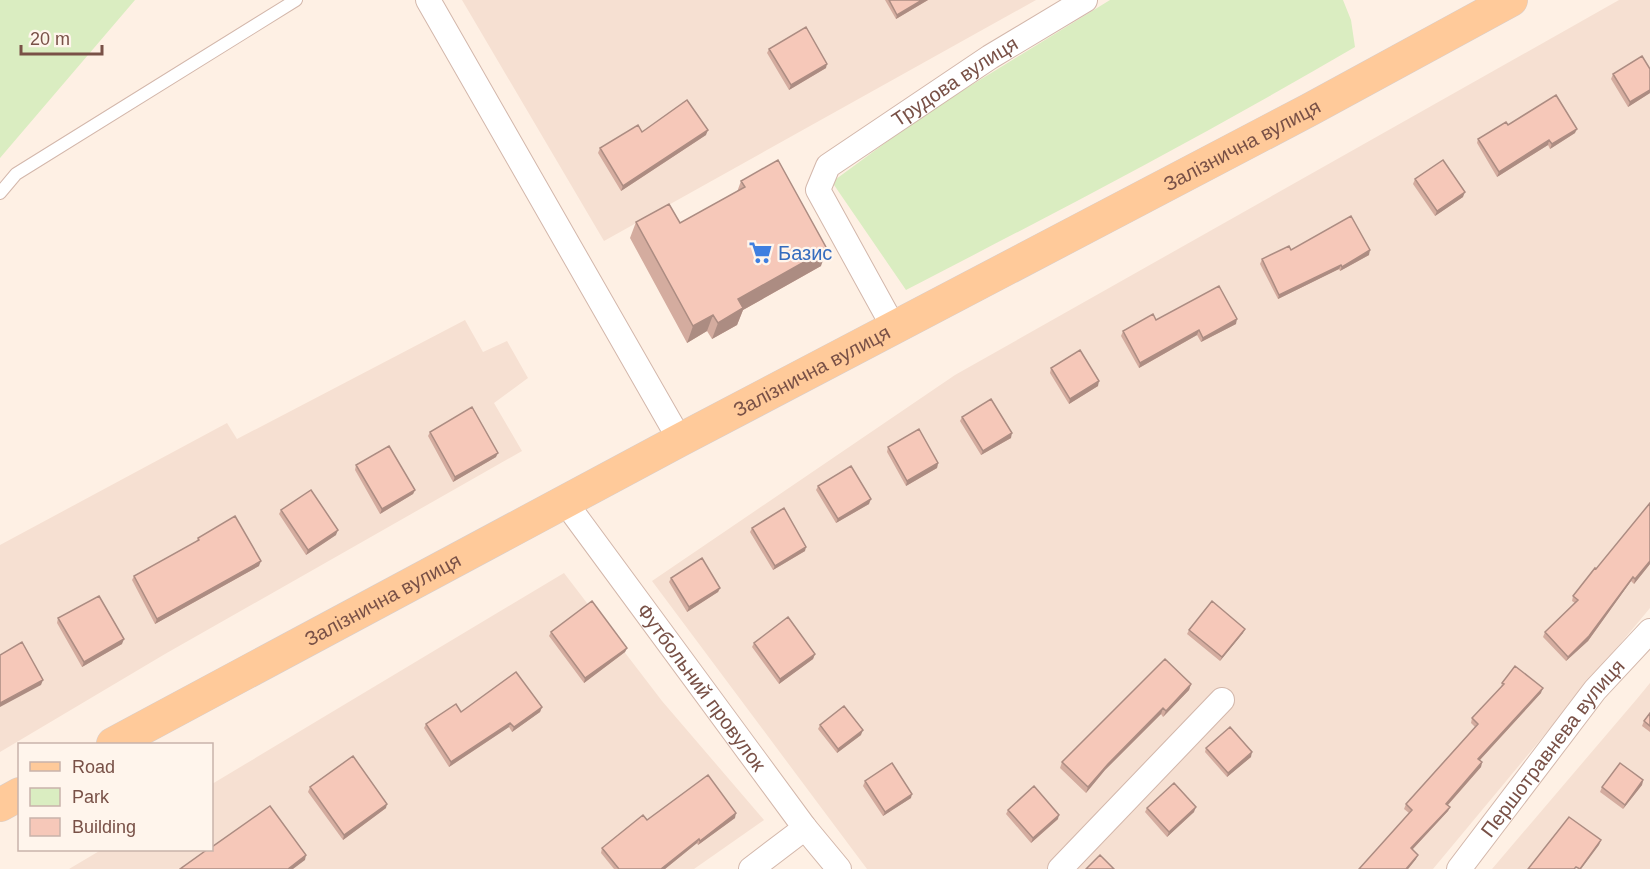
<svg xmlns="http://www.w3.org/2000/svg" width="1650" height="869" font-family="Helvetica,sans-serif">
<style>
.residential{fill:#f6e0d2}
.green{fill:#daedc1}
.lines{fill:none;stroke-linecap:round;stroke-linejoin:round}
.service-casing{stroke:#d3b7ab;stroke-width:14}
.minor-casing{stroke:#d3b7ab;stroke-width:26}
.primary-casing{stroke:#d9cecb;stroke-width:34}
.service{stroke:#fff;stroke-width:12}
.minor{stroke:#fff;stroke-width:24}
.primary{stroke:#ffca9a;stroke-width:33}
.wall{fill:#d4ac9f}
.shaded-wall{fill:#ac8c82}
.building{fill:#f6c8b9;stroke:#ac8c82;stroke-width:1.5}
.labels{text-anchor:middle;stroke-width:4.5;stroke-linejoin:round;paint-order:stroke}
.street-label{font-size:20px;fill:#795147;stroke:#fff5ec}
.shop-label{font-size:20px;fill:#366cbe;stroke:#fff5ec;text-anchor:start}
</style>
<rect width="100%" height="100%" fill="#fef0e4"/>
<!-- residential -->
<path class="residential" d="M 462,0 L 1036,0 L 604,241 Z
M 1619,0 L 1650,0 L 1650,608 L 1433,869 L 867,869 L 652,581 L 955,375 Z
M 465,320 L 483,352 L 507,341 L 528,378 L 494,403 L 522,451 L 165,654 L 0,752 L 0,545 L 227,423 L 237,439 Z
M 564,573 L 662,701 L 764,820 L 694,869 L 69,869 L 101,850 L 212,850 L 212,784 Z
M 1650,683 L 1650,869 L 1492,869 L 1636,700 Z"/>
<!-- green -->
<path class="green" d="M 0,0 L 135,0 L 0,158 Z
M 1110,0 L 1343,0 L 1351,20 L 1355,47 C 1208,133 1057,212 906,290 L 832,182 L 926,113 Z"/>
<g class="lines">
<defs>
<path id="service" d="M 0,193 L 16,174 L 296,0"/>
<g id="minor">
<path d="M 428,0 L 680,440"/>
<path id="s1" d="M 894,328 L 818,190 L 828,166 L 990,57 L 1085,0"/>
<path id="s2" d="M 565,502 L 805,828 L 839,869"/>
<path d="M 751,869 L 805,828"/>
<path d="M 1060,869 L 1222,700"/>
<path id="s3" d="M 1459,869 L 1595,690 L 1650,631"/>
</g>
<g id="primary">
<path id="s4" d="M 113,744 L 680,440 L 1309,110 L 1511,0"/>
<path d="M 0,805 L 20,794"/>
</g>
</defs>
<!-- service casing -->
<use href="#service" class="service-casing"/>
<!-- minor casing -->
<use href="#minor" class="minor-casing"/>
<!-- primary casing -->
<use href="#primary" class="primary-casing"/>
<!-- service -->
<use href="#service" class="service"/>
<!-- minor -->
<use href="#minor" class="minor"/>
<!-- primary -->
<use href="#primary" class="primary"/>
</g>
<!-- wall -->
<path class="wall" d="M 885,0 L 928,0 L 896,19 Z
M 769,49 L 826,68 L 789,90 L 767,53 Z
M 1650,69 L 1650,93 L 1628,107 L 1611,79 L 1613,74 Z
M 1508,125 L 1575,133 L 1550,149 L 1548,145 L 1497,177 L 1477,143 L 1478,139 Z
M 706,135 L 621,191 L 598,153 L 600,148 Z
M 1415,179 L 1463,197 L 1435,216 L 1413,184 Z
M 741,181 L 821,266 L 743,310 L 737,325 L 712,339 L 707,331 L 687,343 L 630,238 L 636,222 L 680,223 L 737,192 Z
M 1291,250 L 1369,255 L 1340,271 L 1339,269 L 1278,299 L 1260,264 L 1262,259 Z
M 1156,320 L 1236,324 L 1201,342 L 1197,335 L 1139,368 L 1121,336 L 1123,331 Z
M 1051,368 L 1098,386 L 1069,404 L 1050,373 Z
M 962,417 L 1011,438 L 981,455 L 960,421 Z
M 430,432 L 496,457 L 453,482 L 428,436 Z
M 888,447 L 938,463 L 937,468 L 906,486 L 887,452 Z
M 356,465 L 415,490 L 413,494 L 380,514 L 355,470 Z
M 818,486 L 869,504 L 836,523 L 816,490 Z
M 281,510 L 336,535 L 306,555 L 279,514 Z
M 752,528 L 805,551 L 773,570 L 750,532 Z
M 198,538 L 259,566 L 155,624 L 132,580 L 134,576 L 196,542 Z
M 1650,564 L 1634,584 L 1631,581 L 1588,641 L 1566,661 L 1543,637 L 1545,632 L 1575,603 L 1572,601 L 1573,596 Z
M 671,578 L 720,588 L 718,592 L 687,612 L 669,582 Z
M 58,618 L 122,644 L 82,667 L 57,623 Z
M 1189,630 L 1243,633 L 1220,661 L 1187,634 Z
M 551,632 L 627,648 L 625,652 L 584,683 L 549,636 Z
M 754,643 L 815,654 L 813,659 L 779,684 L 752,647 Z
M 1502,683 L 1541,693 L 1480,760 L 1482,762 L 1481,767 L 1448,805 L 1450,807 L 1448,811 L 1412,850 L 1416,859 L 1408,869 L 1409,813 L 1404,809 L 1406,804 L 1475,727 L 1471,723 L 1472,718 L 1501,688 Z
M 1191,684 L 1189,690 L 1163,717 L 1161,714 L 1105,770 L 1086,793 L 1060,768 L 1062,762 Z
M 542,707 L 540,712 L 512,732 L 509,727 L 449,767 L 424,728 L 426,724 L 461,712 Z
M 1650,713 L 1650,732 L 1642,726 L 1644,721 Z
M 820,725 L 861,735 L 837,753 L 818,729 Z
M 1206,748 L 1251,757 L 1227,777 L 1205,752 Z
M 1643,780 L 1642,785 L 1623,809 L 1600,792 L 1602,787 Z
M 865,781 L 911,798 L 883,816 L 863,786 Z
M 310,787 L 386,808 L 343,840 L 308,792 Z
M 1147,808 L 1194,812 L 1167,837 L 1145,812 Z
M 1008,810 L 1058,819 L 1031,843 L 1006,814 Z
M 735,818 L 698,845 L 697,843 L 665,869 L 614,869 L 601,853 L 602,848 L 647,820 Z"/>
<!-- shaded-wall -->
<path class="shaded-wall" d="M 922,0 L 928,0 L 896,19 L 897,15 Z
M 827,64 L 826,68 L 789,90 L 791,85 Z
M 1650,90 L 1650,93 L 1628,107 L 1630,102 Z
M 1577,129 L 1575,133 L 1550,149 L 1552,144 Z
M 708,130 L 706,135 L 621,191 L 623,186 Z
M 1549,140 L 1548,145 L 1497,177 L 1499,172 Z
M 1465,192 L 1463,197 L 1435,216 L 1437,211 Z
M 827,249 L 821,266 L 743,310 L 737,325 L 712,339 L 718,323 L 738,299 Z
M 1370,250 L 1369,255 L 1340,271 L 1342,267 Z
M 1341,265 L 1339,269 L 1278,299 L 1279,295 Z
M 713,315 L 707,331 L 687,343 L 693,326 Z
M 1237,319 L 1236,324 L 1201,342 L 1203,338 Z
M 1199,330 L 1197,335 L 1139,368 L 1140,363 Z
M 1099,381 L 1098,386 L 1069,404 L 1070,399 Z
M 1012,433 L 1011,438 L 981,455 L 983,451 Z
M 498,453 L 496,457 L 453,482 L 455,477 Z
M 938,463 L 937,468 L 906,486 L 907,481 Z
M 415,490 L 413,494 L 380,514 L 382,509 Z
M 871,499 L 869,504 L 836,523 L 838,519 Z
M 338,530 L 336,535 L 306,555 L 308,550 Z
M 806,547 L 805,551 L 773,570 L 775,566 Z
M 261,561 L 259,566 L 155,624 L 157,619 Z
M 1650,561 L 1650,564 L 1634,584 L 1635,579 Z
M 1633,577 L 1631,581 L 1588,641 L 1566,661 L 1568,657 Z
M 720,588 L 718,592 L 687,612 L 689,607 Z
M 1245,629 L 1243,633 L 1220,661 L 1222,657 Z
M 124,639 L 122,644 L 82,667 L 84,662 Z
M 627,648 L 625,652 L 584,683 L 585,678 Z
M 815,654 L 813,659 L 779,684 L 780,679 Z
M 43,680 L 41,685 L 0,707 L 0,703 Z
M 1191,684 L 1189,690 L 1163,717 L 1166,711 Z
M 1543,688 L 1541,693 L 1477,763 L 1478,759 Z
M 542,707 L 540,712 L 512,732 L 514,727 Z
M 1163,708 L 1161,714 L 1105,770 L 1086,793 L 1088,787 L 1108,764 Z
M 510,723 L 509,727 L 449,767 L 451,762 Z
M 863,730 L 861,735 L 837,753 L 838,749 Z
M 1252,752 L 1251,757 L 1227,777 L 1228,773 Z
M 1482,762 L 1481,767 L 1445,808 L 1446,804 Z
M 1643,780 L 1642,785 L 1623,809 L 1625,805 Z
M 912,794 L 911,798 L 883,816 L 885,812 Z
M 387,804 L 386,808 L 343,840 L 344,835 Z
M 1196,807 L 1194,812 L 1167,837 L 1169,832 Z
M 1450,807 L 1448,811 L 1409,853 L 1411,848 Z
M 736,813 L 735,818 L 698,845 L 700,841 Z
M 1059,815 L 1058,819 L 1031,843 L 1033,838 Z
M 699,839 L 697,843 L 665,869 L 661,869 Z
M 1601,840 L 1599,845 L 1581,869 L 1580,869 Z
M 306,855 L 305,860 L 293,869 L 288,869 Z
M 1418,855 L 1416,859 L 1408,869 L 1406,869 Z"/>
<!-- building -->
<path class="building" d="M 889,0 L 922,0 L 897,15 Z
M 806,27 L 827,64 L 791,85 L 769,49 Z
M 1642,56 L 1650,69 L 1650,90 L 1630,102 L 1613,74 Z
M 1556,95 L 1577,129 L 1552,144 L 1549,140 L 1499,172 L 1478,139 L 1506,122 L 1508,125 Z
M 687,100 L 708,130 L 623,186 L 600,148 L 638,125 L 642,132 Z
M 778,160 L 827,249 L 738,299 L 743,308 L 718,323 L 713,315 L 693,326 L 636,222 L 669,204 L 680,223 L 745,187 L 741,181 Z
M 1443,160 L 1465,192 L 1437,211 L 1415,179 Z
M 1351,216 L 1370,250 L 1342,267 L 1341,265 L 1279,295 L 1262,259 L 1289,246 L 1291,250 Z
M 1219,286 L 1237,319 L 1203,338 L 1199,330 L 1140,363 L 1123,331 L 1153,314 L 1156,320 Z
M 1080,350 L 1099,381 L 1070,399 L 1051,368 Z
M 991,399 L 1012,433 L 983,451 L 962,417 Z
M 472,407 L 498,453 L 455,477 L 430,432 Z
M 919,429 L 938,463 L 907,481 L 888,447 Z
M 389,446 L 415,490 L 382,509 L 356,465 Z
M 851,466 L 871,499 L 838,519 L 818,486 Z
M 311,490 L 338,530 L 308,550 L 281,510 Z
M 1650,503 L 1650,561 L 1635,579 L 1633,577 L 1589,636 L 1568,657 L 1545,632 L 1578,600 L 1573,596 L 1595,568 L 1596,569 Z
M 784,508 L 806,547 L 775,566 L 752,528 Z
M 235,516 L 261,561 L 157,619 L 134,576 L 199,540 L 198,538 Z
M 702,558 L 720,588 L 689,607 L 671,578 Z
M 99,596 L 124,639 L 84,662 L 58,618 Z
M 592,601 L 627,648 L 585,678 L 551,632 Z
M 1212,601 L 1245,629 L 1222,657 L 1189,630 Z
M 788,617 L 815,654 L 780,679 L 754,643 Z
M 22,642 L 43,680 L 0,703 L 0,655 Z
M 1165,659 L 1191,684 L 1166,711 L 1163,708 L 1108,764 L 1088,787 L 1062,762 Z
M 1515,666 L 1543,688 L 1478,759 L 1482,762 L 1446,804 L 1450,807 L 1411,848 L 1418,855 L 1406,869 L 1359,869 L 1412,810 L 1406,804 L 1478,724 L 1472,718 L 1504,684 L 1502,683 Z
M 516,672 L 542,707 L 514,727 L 510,723 L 451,762 L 426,724 L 456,704 L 461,712 Z
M 844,706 L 863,730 L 838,749 L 820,725 Z
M 1650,713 L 1650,726 L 1644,721 Z
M 1230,727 L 1252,752 L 1228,773 L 1206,748 Z
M 353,756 L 387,804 L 344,835 L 310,787 Z
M 892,763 L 912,794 L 885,812 L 865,781 Z
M 1620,763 L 1643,780 L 1625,805 L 1602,787 Z
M 708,775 L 736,813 L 700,841 L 699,839 L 661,869 L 619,869 L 602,848 L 643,815 L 647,820 Z
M 1174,783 L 1196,807 L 1169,832 L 1147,808 Z
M 1034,786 L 1059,815 L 1033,838 L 1008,810 Z
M 270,806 L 306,855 L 288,869 L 180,869 L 208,849 L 212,849 L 212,847 Z
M 1569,817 L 1601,840 L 1580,869 L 1576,867 L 1574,869 L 1528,869 Z
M 1100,855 L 1114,869 L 1086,869 Z"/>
<!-- icons -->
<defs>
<symbol id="supermarket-bare" viewBox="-9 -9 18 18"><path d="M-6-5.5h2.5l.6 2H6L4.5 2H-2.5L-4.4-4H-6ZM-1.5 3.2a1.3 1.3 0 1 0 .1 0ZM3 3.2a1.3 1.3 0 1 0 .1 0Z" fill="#3f7fe0" stroke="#fff5ec" stroke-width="2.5" paint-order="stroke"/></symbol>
</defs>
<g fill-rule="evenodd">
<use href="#supermarket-bare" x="744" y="236" width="33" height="33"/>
</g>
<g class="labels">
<!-- street labels -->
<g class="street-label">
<text dy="7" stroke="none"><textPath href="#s1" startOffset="336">Трудова вулиця</textPath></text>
<text dy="7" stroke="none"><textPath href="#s4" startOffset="1278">Залізнична вулиця</textPath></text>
<text dy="7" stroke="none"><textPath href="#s4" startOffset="792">Залізнична вулиця</textPath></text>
<text dy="7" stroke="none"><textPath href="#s4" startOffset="306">Залізнична вулиця</textPath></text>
<text dy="7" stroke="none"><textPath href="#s2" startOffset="230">Футбольний провулок</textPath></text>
<text dy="7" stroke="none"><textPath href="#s3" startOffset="153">Першотравнева вулиця</textPath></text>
</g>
<!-- shop labels -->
<g class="shop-label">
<text x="778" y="260">Базис</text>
</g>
</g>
<!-- legend -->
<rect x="18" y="743" width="195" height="108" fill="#fff5ec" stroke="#c9b3aa" stroke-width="1.5"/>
<rect x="30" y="762" width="30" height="9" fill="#ffca9a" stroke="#c9b3aa" stroke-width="1.5"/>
<text x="72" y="773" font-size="18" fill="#795147">Road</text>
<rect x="30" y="788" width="30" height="18" fill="#daedc1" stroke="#c9b3aa" stroke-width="1.5"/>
<text x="72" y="803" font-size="18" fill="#795147">Park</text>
<rect x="30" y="818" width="30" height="18" fill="#f6c8b9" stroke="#c9b3aa" stroke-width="1.5"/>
<text x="72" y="833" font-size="18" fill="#795147">Building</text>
<!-- scale -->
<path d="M21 45v9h81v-9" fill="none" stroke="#795147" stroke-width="3"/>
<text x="30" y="45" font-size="18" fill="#795147" stroke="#fff5ec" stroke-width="4.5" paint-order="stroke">20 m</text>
</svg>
